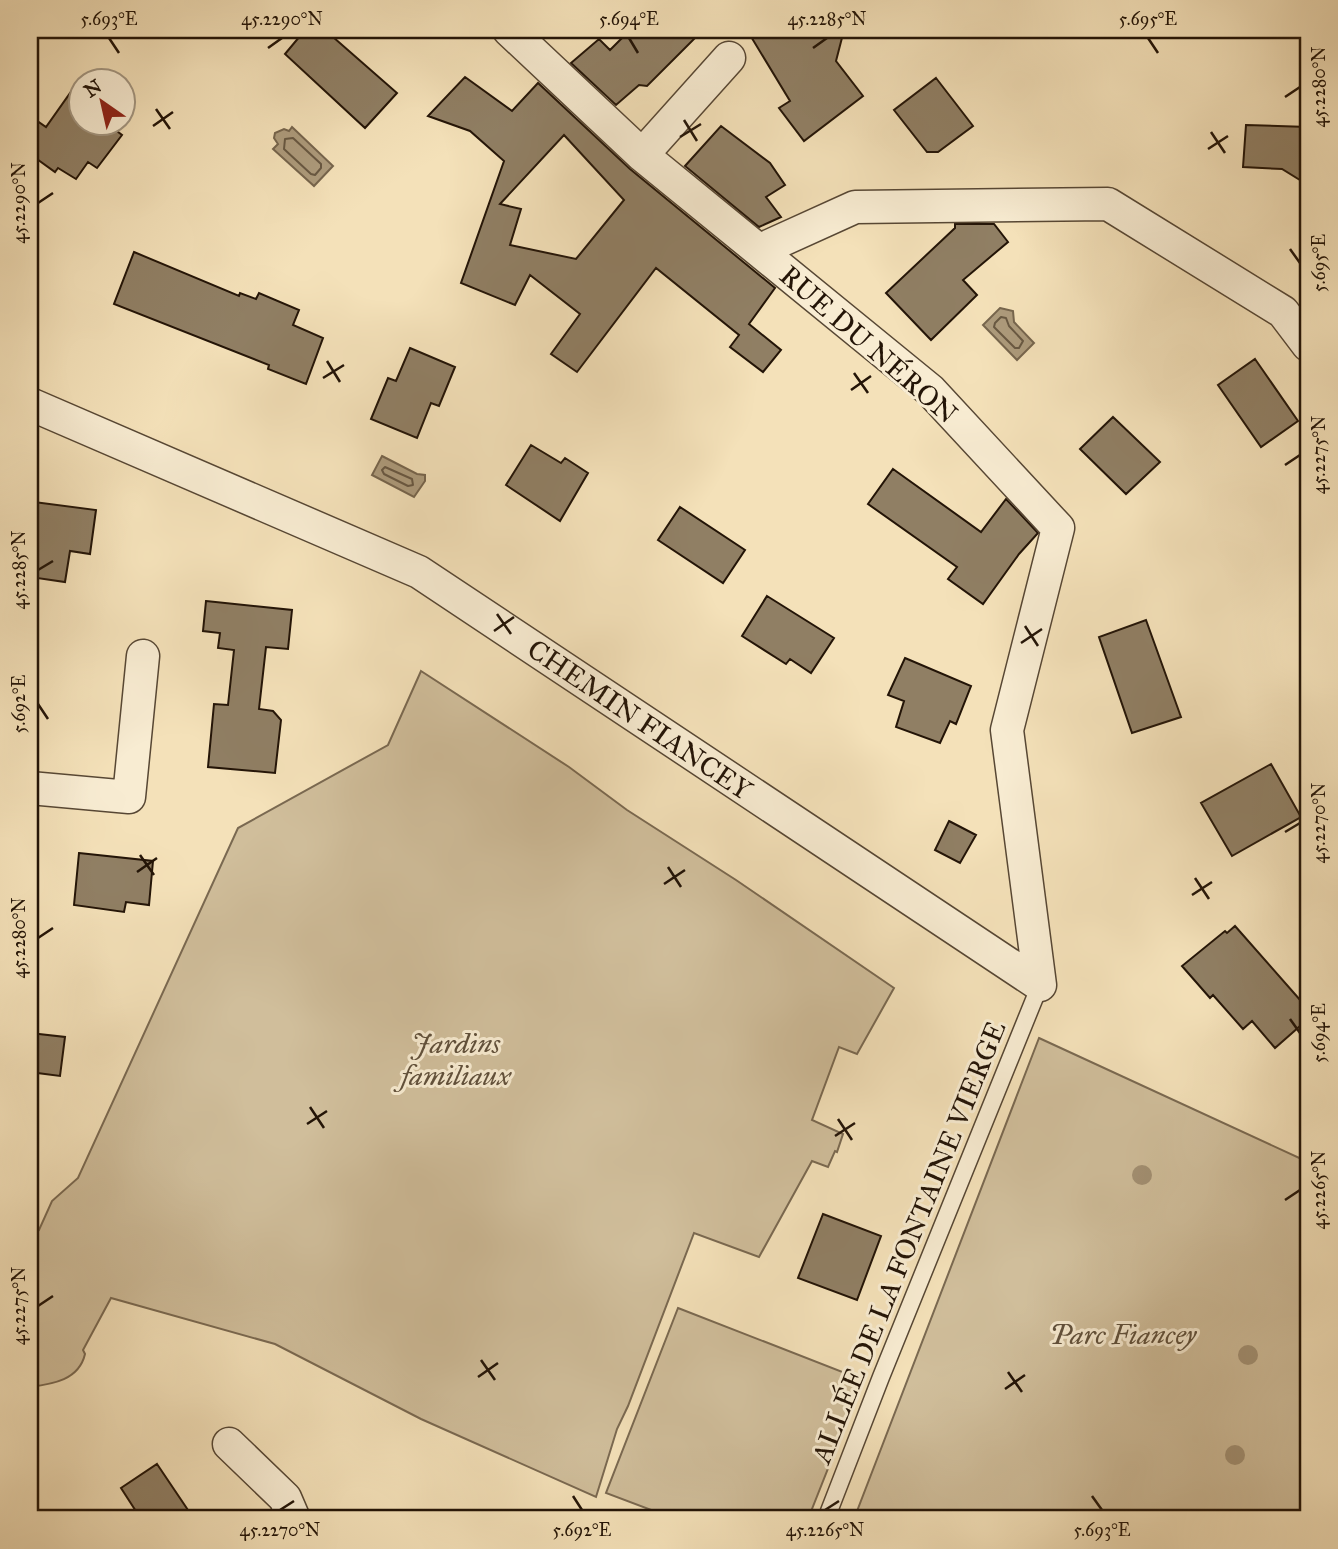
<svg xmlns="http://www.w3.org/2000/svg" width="1338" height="1549" font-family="'IM FELL Great Primer',serif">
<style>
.green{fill:#d0be9b;stroke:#7a6951;stroke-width:2}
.water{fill:#ad9b7c;stroke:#76654d;stroke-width:2}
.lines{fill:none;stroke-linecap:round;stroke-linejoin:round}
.shore{stroke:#685842;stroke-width:2}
.building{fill:#907f64;stroke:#231407;stroke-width:2;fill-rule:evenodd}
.lane-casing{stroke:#574734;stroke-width:19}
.street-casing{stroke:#574734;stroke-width:35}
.lane{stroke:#f8ecd2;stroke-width:16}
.street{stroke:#f8ecd2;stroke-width:32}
.tree{fill:#a39174}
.ticks{fill:none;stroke:#231407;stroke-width:2.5}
.labels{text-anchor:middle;stroke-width:6;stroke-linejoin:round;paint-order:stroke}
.street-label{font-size:28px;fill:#231407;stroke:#f8ecd2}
.park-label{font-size:28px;font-style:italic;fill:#60503b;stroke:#f8ecd2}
.neatline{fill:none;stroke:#231407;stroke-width:2.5}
.ticks-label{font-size:18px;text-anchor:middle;fill:#231407}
</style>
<rect width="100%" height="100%" fill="#f4e1b9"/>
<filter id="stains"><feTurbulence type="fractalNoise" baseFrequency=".00286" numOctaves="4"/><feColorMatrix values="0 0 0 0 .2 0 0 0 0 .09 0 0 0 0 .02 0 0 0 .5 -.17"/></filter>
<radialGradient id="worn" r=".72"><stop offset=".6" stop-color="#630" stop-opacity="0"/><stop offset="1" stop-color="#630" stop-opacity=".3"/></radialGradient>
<!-- green -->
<path class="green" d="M 421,671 L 569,767 L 627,810 L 736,880 L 894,988 L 857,1054 L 839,1047 L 812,1120 L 843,1134 L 837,1152 L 835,1151 L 828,1167 L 812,1161 L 759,1257 L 694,1233 L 628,1406 L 617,1429 L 596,1497 L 421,1419 L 275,1344 L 111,1298 L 83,1350 L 85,1354 C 79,1380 53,1384 30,1387 L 30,1226 L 39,1230 L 52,1201 L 78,1178 L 238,828 L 388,745 Z
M 1039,1038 L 1308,1162 L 1308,1519 L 854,1519 Z
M 678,1308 L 863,1380 L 808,1519 L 675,1519 L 606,1493 Z"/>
<!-- water -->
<path class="water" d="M 292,127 L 333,166 L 314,186 L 273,149 L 278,144 L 274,138 L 275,133 L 284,129 L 289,131 Z
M 1000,308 L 1013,311 L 1014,322 L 1034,343 L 1017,360 L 983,325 Z
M 382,456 L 417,474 L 425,475 L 425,481 L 414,497 L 372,475 Z"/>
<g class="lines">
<!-- shore -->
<path class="shore" d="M 293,138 L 321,164 L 321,168 L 315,175 L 311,174 L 284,149 L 285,139 Z
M 1001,317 L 1006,318 L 1009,326 L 1023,341 L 1019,348 L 1015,348 L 994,327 L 995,323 Z
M 385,467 L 412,479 L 413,485 L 408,486 L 384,474 L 382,470 Z"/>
</g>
<!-- building -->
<path class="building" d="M 305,30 L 325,30 L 397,93 L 365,128 L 285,54 Z
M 630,30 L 703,30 L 647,86 L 639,85 L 616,105 L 571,63 L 599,39 L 610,50 Z
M 747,30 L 844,30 L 836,61 L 863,96 L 804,141 L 779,108 L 790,101 Z
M 465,77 L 512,111 L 538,83 L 630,169 L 775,288 L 749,324 L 781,350 L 763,372 L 730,347 L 739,335 L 656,268 L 577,372 L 551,354 L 580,314 L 530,275 L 515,305 L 461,283 L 504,161 L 470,131 L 428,116 ZM 564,135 L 624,200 L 576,259 L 510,245 L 521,209 L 500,204 Z
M 936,78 L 973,126 L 938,152 L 927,152 L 894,110 Z
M 80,79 L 80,122 L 105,122 L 122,135 L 97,168 L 88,162 L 76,179 L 58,168 L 55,172 L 30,154 L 30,116 L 46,127 Z
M 1246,125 L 1308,127 L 1308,185 L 1282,169 L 1243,167 Z
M 721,126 L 770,163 L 785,185 L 766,197 L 781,217 L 759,227 L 685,166 Z
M 955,224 L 994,224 L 1008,242 L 963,280 L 977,295 L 931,340 L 886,293 L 955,228 Z
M 134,252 L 239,296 L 240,293 L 256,299 L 259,293 L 299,310 L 293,325 L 323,338 L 306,384 L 268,369 L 269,365 L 114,304 Z
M 410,348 L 455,367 L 439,406 L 431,403 L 417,438 L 371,419 L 388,378 L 396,381 Z
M 1255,359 L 1298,421 L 1261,447 L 1218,385 Z
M 1113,417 L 1160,462 L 1126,494 L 1080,449 Z
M 531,445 L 561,463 L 565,458 L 588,473 L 560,521 L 506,485 Z
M 893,469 L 981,532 L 1006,499 L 1038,533 L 1019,554 L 983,604 L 948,579 L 957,567 L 868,504 Z
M 34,502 L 96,510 L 90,554 L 70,551 L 65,582 L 30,577 L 30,531 Z
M 680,507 L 745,550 L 723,583 L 658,540 Z
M 767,596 L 834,638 L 811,673 L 790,659 L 786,664 L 742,636 Z
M 206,601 L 292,610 L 288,649 L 266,647 L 259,709 L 273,711 L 281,720 L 275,773 L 208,767 L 214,704 L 228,705 L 234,650 L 218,648 L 220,633 L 203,631 Z
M 1146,620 L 1181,717 L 1132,733 L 1099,637 Z
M 905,658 L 971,686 L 956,724 L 950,721 L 940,743 L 896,727 L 904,701 L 888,695 Z
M 1271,764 L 1301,817 L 1232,856 L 1201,803 Z
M 949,821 L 976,835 L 960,863 L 935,850 Z
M 79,853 L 153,861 L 149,905 L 126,902 L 124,912 L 74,905 Z
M 1235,926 L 1308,1009 L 1308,1019 L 1275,1048 L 1252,1021 L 1243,1029 L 1213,995 L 1210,998 L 1182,966 L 1225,931 L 1227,933 Z
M 30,1033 L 65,1037 L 60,1076 L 30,1072 Z
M 823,1214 L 881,1236 L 857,1300 L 798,1278 Z
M 157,1464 L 194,1519 L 141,1519 L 121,1488 Z"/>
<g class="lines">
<defs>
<path id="lane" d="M 826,1519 L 881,1377 L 1040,985"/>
<path id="street" d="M 509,30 L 642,155 L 930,390 L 1058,528 L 1007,730 L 1040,985
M 642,155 L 729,58
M 760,250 L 855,207 L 1108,204 L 1283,312 L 1308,345
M 30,404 L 419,572 L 1040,985
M 30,788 L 129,797 L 143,656
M 229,1444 L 285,1498 L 294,1519"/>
</defs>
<!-- lane casing -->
<use href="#lane" class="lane-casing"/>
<!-- street casing -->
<use href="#street" class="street-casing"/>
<!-- lane -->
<use href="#lane" class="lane"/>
<!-- street -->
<use href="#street" class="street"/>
</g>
<!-- trees -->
<g class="tree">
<circle cx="1142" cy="1175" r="10"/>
<circle cx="1248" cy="1355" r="10"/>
<circle cx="1235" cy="1455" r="10"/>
</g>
<!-- ticks -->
<path class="ticks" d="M 109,38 L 119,53M 629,38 L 638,53M 1148,38 L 1158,53M 268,48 L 282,38M 813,48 L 827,38M 1285,97 L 1300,87M 156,109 L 170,129M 684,120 L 697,141M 153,126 L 173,112M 1211,132 L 1225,153M 680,137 L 701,124M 1208,149 L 1228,136M 38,203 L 53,193M 1290,249 L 1300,263M 327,361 L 340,382M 854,373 L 868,393M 323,378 L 344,365M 851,390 L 871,376M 1285,465 L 1300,455M 38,570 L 53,561M 497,614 L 511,634M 1025,626 L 1038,646M 494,631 L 514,617M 1021,643 L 1042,629M 38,704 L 48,719M 1285,832 L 1300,823M 140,855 L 154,875M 668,867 L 681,887M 137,872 L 157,858M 1195,878 L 1209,899M 664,884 L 685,870M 1192,895 L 1212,882M 38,938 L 53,928M 1290,1019 L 1300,1033M 310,1107 L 324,1128M 838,1119 L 852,1140M 307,1124 L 327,1111M 835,1136 L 855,1123M 1285,1200 L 1300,1190M 38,1306 L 53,1296M 481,1360 L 495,1380M 1008,1372 L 1022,1392M 478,1377 L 498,1363M 1005,1389 L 1025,1375M 573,1496 L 582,1510M 1092,1496 L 1102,1510M 280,1510 L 294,1501M 825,1510 L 839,1501"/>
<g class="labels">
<!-- street labels -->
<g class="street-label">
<text transform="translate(869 344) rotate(41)" y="10">RUE DU NÉRON</text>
<text transform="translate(640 719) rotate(34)" y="10">CHEMIN FIANCEY</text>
<text transform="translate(908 1242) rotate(-68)" y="10">ALLÉE DE LA FONTAINE VIERGE</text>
</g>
<!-- park labels -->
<g class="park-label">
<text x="456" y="1053">Jardins<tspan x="456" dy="32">familiaux</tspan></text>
<text x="1123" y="1344">Parc Fiancey</text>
</g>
</g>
<!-- margin -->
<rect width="1338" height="1549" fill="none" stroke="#f4e1b9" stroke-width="77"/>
<!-- north arrow -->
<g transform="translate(102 102) rotate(326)"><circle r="33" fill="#f8ecd2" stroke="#a39681" stroke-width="2"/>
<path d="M0-5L12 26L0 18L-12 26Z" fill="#8f2418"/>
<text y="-10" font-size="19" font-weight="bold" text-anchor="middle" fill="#231407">N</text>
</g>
<rect x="38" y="38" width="1262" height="1472" class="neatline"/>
<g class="ticks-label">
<text x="109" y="25">5.693°E</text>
<text x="282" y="25">45.2290°N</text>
<text x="629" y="25">5.694°E</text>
<text x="827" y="25">45.2285°N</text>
<text x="1148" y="25">5.695°E</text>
<text transform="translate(1319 87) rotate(-90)" y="6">45.2280°N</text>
<text transform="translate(19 203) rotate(-90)" y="6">45.2290°N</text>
<text transform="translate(1319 263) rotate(-90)" y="6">5.695°E</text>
<text transform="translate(1319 455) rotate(-90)" y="6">45.2275°N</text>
<text transform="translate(19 570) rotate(-90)" y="6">45.2285°N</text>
<text transform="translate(19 704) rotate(-90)" y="6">5.692°E</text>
<text transform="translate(1319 823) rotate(-90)" y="6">45.2270°N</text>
<text transform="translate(19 938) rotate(-90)" y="6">45.2280°N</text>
<text transform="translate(1319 1033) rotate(-90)" y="6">5.694°E</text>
<text transform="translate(1319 1190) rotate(-90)" y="6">45.2265°N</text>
<text transform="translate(19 1306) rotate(-90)" y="6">45.2275°N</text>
<text x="280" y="1536">45.2270°N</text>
<text x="582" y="1536">5.692°E</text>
<text x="825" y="1536">45.2265°N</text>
<text x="1102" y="1536">5.693°E</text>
</g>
<rect width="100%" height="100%" filter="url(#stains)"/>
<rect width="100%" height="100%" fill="url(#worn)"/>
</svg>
